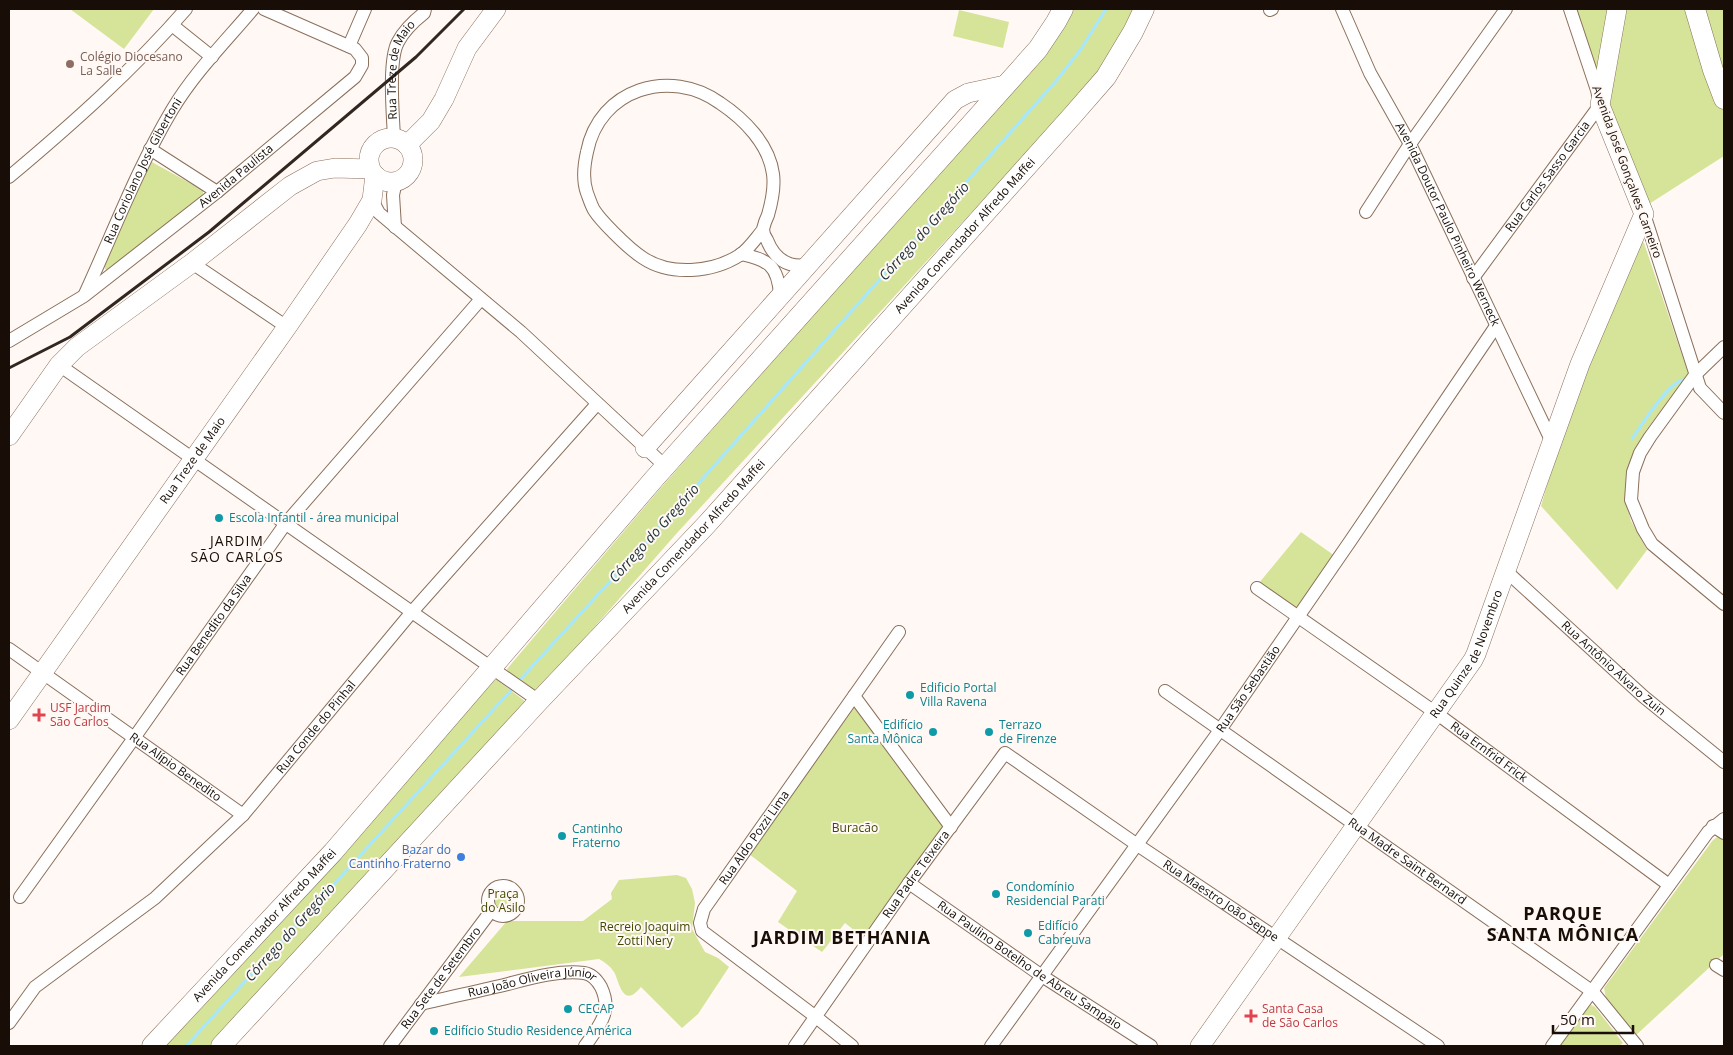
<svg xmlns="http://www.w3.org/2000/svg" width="1733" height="1055" font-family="'Open Sans',sans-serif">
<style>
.green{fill:#d5e498}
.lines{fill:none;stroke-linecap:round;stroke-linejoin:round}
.stream{stroke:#a7e7fe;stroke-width:3}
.street-casing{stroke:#8b705c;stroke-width:14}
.secondary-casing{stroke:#8b705c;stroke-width:20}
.primary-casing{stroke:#8b705c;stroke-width:21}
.street{stroke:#fff;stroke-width:12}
.secondary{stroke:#fff;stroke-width:19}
.primary{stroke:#fff;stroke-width:20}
.rail{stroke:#312720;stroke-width:3}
.education-dot{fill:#8d6e63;stroke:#fff8f4;stroke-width:2}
.culture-dot{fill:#0f9aa8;stroke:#fff8f4;stroke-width:2}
.health-dot{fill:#e0444e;stroke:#fff8f4;stroke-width:2}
.shop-dot{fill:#3f7fe0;stroke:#fff8f4;stroke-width:2}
.labels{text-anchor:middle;stroke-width:4;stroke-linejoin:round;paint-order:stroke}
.education-label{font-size:12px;fill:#785e54;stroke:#fff8f4;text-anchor:start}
.street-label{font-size:12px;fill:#180e07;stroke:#fff8f4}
.culture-label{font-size:12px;fill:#0d838f;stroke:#fff8f4;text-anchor:start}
.health-label{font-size:12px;fill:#be3a42;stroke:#fff8f4;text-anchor:start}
.park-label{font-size:12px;fill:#3f4900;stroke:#fff8f4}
.shop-label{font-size:12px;fill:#366cbe;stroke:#fff8f4;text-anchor:end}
.water-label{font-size:14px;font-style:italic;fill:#192f36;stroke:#fff8f4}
.neighbourhood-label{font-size:14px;letter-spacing:1px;fill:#180e07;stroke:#fff8f4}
.district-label{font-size:18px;font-weight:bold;letter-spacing:1px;fill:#180e07;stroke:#fff8f4}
</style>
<rect width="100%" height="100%" fill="#fff8f4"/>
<!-- green -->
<path class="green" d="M 70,9 L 154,9 L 124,49 Z
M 1074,9 L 1134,9 L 1110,54 L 1082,92 L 677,533 L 540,689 L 536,691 L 509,673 L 507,669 L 659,490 L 898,219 L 1071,16 Z
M 1576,9 L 1612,9 L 1598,73 Z
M 1621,9 L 1688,9 L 1698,49 L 1724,111 L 1724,156 L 1649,204 L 1607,106 Z
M 1703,9 L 1724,9 L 1724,76 Z
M 959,10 L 1009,22 L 1003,48 L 953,36 Z
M 150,161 L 199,188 L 203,191 L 203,195 L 110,271 L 106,270 L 103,265 Z
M 1642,242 L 1644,243 L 1688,373 L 1686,383 L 1670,399 L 1647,429 L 1634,451 L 1626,502 L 1631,521 L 1647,550 L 1617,590 L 1541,506 L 1561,437 L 1633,252 Z
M 1301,532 L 1335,556 L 1298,607 L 1295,608 L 1259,583 Z
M 495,680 L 497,680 L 526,702 L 213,1046 L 163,1046 Z
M 854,704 L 947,827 L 864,938 L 845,923 L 822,952 L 778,922 L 797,891 L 749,854 Z
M 1719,836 L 1724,837 L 1724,954 L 1635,1036 L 1607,1003 L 1604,988 L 1713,840 Z
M 677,875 L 686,878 L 692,889 L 695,903 L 692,929 L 705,952 L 718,958 L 729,967 L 698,1014 L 682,1028 L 641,987 C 639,989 635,994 632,995 C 621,1000 618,978 614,972 C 610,966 605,962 599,959 L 459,977 L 507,921 L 583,921 L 612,899 L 611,893 L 619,880 Z
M490 901a13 13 0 1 1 26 0a13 13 0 1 1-26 0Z
M 1591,1005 L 1595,1007 L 1623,1043 L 1619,1046 L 1559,1046 L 1588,1008 Z"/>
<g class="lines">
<!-- stream -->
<path class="stream" d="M 1632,439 C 1642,424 1667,385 1682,380
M 518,682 L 657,530 L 1057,80 L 1081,49 L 1106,9
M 187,1045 L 514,687"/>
<defs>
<g id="street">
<path id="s1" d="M 1342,9 L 1370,73 L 1410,144 L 1552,442"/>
<path d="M 1270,10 L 1272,9"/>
<path d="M 172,25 L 212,57"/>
<path d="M 349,46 L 365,9"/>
<path id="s2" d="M 394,138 C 393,115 388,60 398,42 C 404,30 414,21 424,13 L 425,9"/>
<path d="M 150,149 L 217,192"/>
<path d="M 9,177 C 71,125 133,70 186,9"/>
<path d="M 372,200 L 379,213 L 521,332 L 665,466"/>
<path d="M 1366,212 L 1410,144 L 1506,9"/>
<path d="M 1644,214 L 1700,388 L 1724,413"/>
<path d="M 395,227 L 393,195 L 396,181"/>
<path d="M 763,230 C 756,238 749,249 740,255 C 712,273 670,276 643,258 C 632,251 623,242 614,233 C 607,226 599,218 594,210 C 591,205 589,198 587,193 C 582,179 584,165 587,152 C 599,89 670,67 720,103 C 744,119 769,144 773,174 C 775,188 772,201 768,215 C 766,219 764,225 763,229 C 763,232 765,237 767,240 C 774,258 787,268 807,265"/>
<path d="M 741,254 C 768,260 778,265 780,295"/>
<path d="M 192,263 L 287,327"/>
<path id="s3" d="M 1473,278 L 1600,105 L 1597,90 L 1570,9"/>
<path id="s4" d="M 85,294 C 113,233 138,167 172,110 C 194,73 226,41 253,9"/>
<path id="s5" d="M 9,341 L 84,296 L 217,192 L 355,77 L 362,65 L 362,58 L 355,49 L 264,9"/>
<path d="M 1724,347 L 1695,375 L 1650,437 L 1640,453 L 1633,472 L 1631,500 L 1643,529 L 1652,544 L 1724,604"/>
<path d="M 59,365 L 539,701"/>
<path id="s6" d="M 1506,571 L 1644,697 L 1724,762"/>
<path id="s7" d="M 1257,588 L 1436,713 L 1669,885"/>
<path id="s8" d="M 9,649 L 243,815"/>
<path id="s9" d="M 1165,691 L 1593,992 L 1637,1046"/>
<path d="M 854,696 L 951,827"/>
<path d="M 1713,826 L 1724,833"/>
<path id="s10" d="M 909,883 L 1042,976 L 1151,1046"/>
<circle cx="503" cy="901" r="15"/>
<path id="s11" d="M 20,897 L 134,738 L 286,523 L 481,299"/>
<path d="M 1716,965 L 1724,970"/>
<path id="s12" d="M 421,1004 C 450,997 479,991 508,984 C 531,978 559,970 584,973 C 592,974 597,980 601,987 C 613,1012 599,1026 585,1046"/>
<path id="s13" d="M 9,1023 L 35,987 L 155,898 L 243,815 L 411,613 L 597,404"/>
<path id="s14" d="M 390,1046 L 491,911"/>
<path id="s15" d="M 795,1046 L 909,883 L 1005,753 L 1136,844 L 1438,1046"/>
<path id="s16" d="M 852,1046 L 816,1017 L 702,931 L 700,923 L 704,909 L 899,632"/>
<path id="s17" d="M 991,1046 L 1220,730 L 1351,540 L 1496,326"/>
<path d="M 1552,1046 L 1708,832 L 1724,819"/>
</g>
<g id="secondary">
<circle cx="391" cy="160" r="22"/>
<path d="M 407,145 L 431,121 L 444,99 L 467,48 L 496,9"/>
<path d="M 9,436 L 59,365 L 77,347 L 192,263 L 290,186 L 317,171 L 335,168 L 370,169"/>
<path d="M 645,448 L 955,100 L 968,93 L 1005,85"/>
<path id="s18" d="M 9,720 L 287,327 L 358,224 L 372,200 L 375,175"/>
<path id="s19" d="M 1200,1046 L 1473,660 L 1476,654 L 1580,364 L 1644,214 L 1600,105 L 1617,9"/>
</g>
<g id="primary">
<path d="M 1695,9 L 1713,70 L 1724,99"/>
<path id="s20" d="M 152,1046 L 333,852 L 654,479 L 1038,49 L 1056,22 L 1063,9"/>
<path id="s21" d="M 221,1046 L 539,701 L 707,524 L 1072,116 L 1106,77 L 1133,32 L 1144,9"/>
</g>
</defs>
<!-- street casing -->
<use href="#street" class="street-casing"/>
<!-- secondary casing -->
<use href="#secondary" class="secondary-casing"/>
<!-- primary casing -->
<use href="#primary" class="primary-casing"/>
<!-- street -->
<use href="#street" class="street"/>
<!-- secondary -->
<use href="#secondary" class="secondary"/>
<!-- primary -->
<use href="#primary" class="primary"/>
<!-- rail -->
<path class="rail" d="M 9,368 L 70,337 L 209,232 L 416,57 L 464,9"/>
</g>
<!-- markers -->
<circle class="education-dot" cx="70" cy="64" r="5"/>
<g class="culture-dot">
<circle cx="219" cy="518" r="5"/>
<circle cx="910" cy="695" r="5"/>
<circle cx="933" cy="732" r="5"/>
<circle cx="989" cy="732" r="5"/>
<circle cx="562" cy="836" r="5"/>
<circle cx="996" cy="894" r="5"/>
<circle cx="1028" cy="933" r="5"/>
<circle cx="568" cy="1009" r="5"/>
<circle cx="434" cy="1031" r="5"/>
</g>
<g class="health-dot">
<path d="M36.5 707.5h5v5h5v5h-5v5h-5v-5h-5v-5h5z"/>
<path d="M1248.5 1008.5h5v5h5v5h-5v5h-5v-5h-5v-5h5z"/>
</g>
<circle class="shop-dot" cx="461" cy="857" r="5"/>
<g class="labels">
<!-- education labels -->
<g class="education-label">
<text x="80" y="61">Colégio Diocesano<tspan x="80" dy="14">La Salle</tspan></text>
</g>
<!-- street labels -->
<g class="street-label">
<text dy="4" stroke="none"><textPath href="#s2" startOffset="70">Rua Treze de Maio</textPath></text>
<text dy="4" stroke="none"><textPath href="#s4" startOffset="136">Rua Coriolano José Gibertoni</textPath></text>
<text transform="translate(1627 172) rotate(70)" y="4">Avenida José Gonçalves Carneiro</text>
<text dy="4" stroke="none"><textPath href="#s5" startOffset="281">Avenida Paulista</textPath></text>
<text dy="4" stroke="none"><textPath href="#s3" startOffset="126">Rua Carlos Sasso Garcia</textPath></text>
<text dy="4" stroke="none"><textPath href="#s1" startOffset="240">Avenida Doutor Paulo Pinheiro Werneck</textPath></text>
<text dy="4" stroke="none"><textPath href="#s21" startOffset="1100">Avenida Comendador Alfredo Maffei</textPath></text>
<text dy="4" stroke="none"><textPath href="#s18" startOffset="318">Rua Treze de Maio</textPath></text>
<text dy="4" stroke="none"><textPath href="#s21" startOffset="695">Avenida Comendador Alfredo Maffei</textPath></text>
<text dy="4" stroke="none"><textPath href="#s11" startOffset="334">Rua Benedito da Silva</textPath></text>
<text dy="4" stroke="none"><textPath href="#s19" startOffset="475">Rua Quinze de Novembro</textPath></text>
<text dy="4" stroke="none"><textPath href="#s6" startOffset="145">Rua Antônio Álvaro Zuin</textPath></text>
<text dy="4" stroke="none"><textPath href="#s17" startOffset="440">Rua São Sebastião</textPath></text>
<text dy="4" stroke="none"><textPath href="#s13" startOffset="429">Rua Conde do Pinhal</textPath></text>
<text dy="4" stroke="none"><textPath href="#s7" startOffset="284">Rua Ernfrid Frick</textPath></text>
<text dy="4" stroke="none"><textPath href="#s8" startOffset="204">Rua Alípio Benedito</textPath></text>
<text dy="4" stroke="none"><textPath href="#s16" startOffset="299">Rua Aldo Pozzi Lima</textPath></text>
<text dy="4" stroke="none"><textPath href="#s9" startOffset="296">Rua Madre Saint Bernard</textPath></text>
<text dy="4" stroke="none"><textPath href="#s15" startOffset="210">Rua Padre Teixeira</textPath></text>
<text dy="4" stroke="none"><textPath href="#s15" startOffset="622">Rua Maestro João Seppe</textPath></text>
<text dy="4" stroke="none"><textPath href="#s20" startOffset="165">Avenida Comendador Alfredo Maffei</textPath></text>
<text dy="4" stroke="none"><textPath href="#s10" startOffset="146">Rua Paulino Botelho de Abreu Sampaio</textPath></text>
<text dy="4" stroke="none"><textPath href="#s14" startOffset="85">Rua Sete de Setembro</textPath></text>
<text dy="4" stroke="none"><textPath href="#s12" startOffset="114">Rua João Oliveira Júnior</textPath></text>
</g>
<!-- culture labels -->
<g class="culture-label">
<text x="229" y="522">Escola Infantil - área municipal</text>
<text x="920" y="692">Edificio Portal<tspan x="920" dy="14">Villa Ravena</tspan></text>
<text x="923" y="729" text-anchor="end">Edifício<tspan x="923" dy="14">Santa Mônica</tspan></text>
<text x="999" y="729">Terrazo<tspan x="999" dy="14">de Firenze</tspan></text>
<text x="572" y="833">Cantinho<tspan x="572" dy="14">Fraterno</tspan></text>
<text x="1006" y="891">Condomínio<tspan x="1006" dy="14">Residencial Parati</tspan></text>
<text x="1038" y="930">Edifício<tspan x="1038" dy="14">Cabreuva</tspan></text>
<text x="578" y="1013">CECAP</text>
<text x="444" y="1035">Edifício Studio Residence América</text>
</g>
<!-- health labels -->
<g class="health-label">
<text x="50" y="712">USF Jardim<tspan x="50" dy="14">São Carlos</tspan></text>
<text x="1262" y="1013">Santa Casa<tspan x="1262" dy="14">de São Carlos</tspan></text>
</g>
<!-- park labels -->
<g class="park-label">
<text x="855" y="832">Buracão</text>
<text x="503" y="898">Praça<tspan x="503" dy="14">do Asilo</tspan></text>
<text x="645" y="931">Recreio Joaquim<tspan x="645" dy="14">Zotti Nery</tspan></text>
</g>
<!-- shop labels -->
<g class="shop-label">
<text x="451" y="854">Bazar do<tspan x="451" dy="14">Cantinho Fraterno</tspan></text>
</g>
<!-- water labels -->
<g class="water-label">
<text transform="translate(924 231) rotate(-48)" y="5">Córrego do Gregório</text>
<text transform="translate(654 533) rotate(-48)" y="5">Córrego do Gregório</text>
<text transform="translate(290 932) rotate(-48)" y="5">Córrego do Gregório</text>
</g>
<!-- neighbourhood labels -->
<g class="neighbourhood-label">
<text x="237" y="546">JARDIM<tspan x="237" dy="16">SÃO CARLOS</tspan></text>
</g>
<!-- district labels -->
<g class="district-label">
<text x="1563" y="920">PARQUE<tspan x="1563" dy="21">SANTA MÔNICA</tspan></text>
<text x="842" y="944">JARDIM BETHANIA</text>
</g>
</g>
<!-- border -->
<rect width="1733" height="1055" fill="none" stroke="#180e07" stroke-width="20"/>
<!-- scale -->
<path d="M1553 1025v8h80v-8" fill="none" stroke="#180e07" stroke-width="2.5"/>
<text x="1560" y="1025" font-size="15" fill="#180e07" stroke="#fff8f4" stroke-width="4" paint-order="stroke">50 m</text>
</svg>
